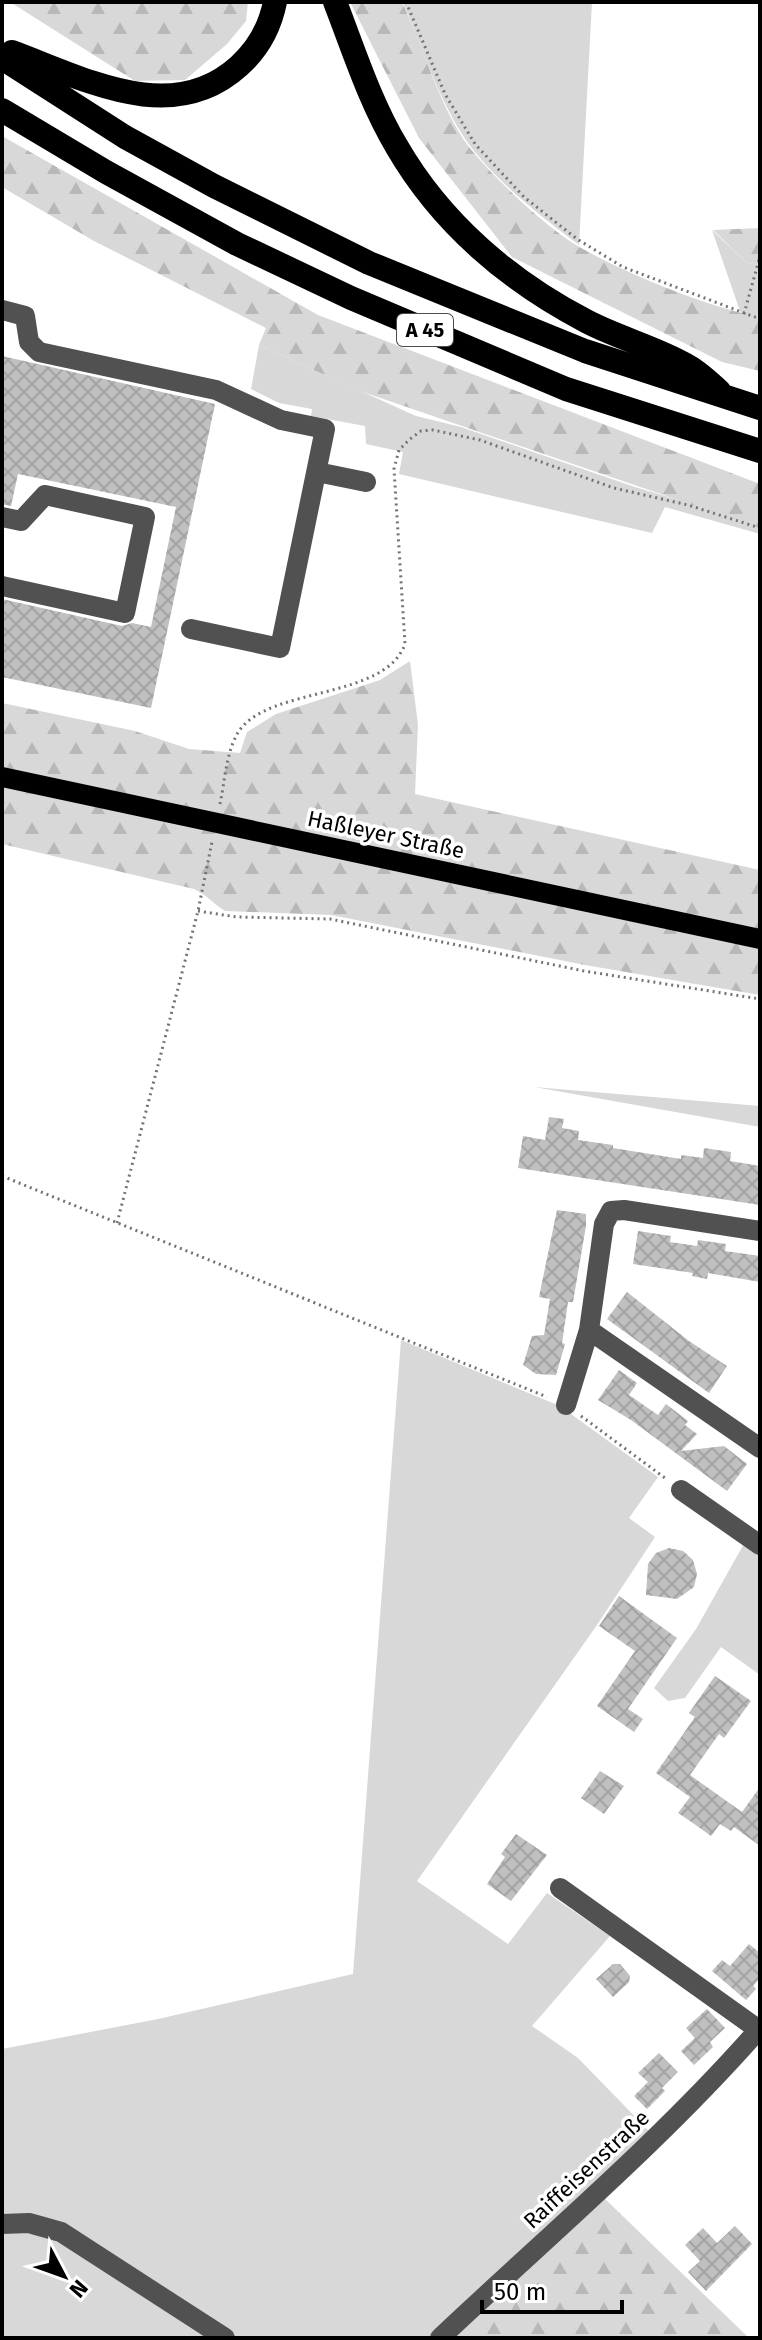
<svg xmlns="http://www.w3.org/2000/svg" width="762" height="2340" font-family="'Fira Sans',sans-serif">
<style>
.green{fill:#d8d8d8}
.forest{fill:url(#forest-firs)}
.building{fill:url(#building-cross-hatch)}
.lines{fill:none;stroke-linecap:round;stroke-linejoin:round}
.path{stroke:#737373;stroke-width:3;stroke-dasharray:2 4;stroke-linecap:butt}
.minor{stroke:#515151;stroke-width:20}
.major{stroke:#000;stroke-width:20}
.highway{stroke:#000;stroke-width:24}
.labels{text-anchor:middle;stroke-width:7;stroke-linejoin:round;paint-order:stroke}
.shield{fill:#fff;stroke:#4c4c4c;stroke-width:2}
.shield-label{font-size:20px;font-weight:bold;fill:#000}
.street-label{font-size:22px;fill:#000;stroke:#fff}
</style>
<defs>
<pattern id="forest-firs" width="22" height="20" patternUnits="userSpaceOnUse" patternTransform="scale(2)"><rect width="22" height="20" fill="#d8d8d8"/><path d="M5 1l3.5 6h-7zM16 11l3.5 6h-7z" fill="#b8b8b8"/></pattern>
<pattern id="building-cross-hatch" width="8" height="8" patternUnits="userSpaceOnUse" patternTransform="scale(2)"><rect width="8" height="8" fill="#c0c0c0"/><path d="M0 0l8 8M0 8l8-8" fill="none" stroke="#a3a3a3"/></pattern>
</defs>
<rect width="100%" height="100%" fill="#fff"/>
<!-- green -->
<path class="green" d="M 403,2 L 592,2 L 579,245 C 541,216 504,188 474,151 C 444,114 421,47 403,2 Z
M 712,230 L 747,263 L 760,265 L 760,319 L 741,314 Z
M 259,345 L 416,416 L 461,427 L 635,487 L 760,524 L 760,534 L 665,507 L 652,533 L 399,474 L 403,452 L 366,444 L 365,426 L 311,416 L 312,409 L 279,403 L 251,389 Z
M 534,1087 L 760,1106 L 760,1127 Z
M 401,1340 L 560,1406 L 658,1477 L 629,1518 L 655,1537 L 597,1625 L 417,1881 L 508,1944 L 547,1893 L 610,1936 L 532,2026 L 578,2058 L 649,2131 L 428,2338 L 2,2338 L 2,2049 L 158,2019 L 353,1974 Z
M 745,1542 L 760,1553 L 760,1675 L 721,1647 L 685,1698 L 668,1701 L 654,1688 L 696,1629 Z"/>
<!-- forest -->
<path class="forest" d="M 10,2 L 248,2 L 246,21 L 227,44 L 185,80 L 135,81 Z
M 350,2 L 402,2 C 423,47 440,108 469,147 C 494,178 548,230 583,249 C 633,277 705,305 760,318 L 760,371 L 722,362 L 512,257 L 419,138 Z
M 2,136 L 318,315 L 760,484 L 760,528 L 360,391 L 259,345 L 266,328 L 94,241 L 2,187 Z
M 760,228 L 760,265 L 747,263 L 713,230 Z
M 410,661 L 418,725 L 415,794 L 760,870 L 760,995 L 585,965 L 331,915 L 225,911 C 213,904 209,896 194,889 L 2,844 L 2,703 L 135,731 L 189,749 L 240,753 L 247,732 L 276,714 L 380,680 Z
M 602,2196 L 749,2338 L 450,2338 Z"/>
<!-- building -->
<path class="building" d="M 2,356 L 215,404 L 151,708 L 2,677 L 2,599 L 122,626 L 132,623 L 151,627 L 176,507 L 18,474 L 11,506 L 2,504 Z
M 549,1117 L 564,1119 L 562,1128 L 579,1131 L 578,1140 L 613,1145 L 613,1148 L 681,1159 L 681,1155 L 703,1158 L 704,1148 L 731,1152 L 730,1161 L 760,1166 L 760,1205 L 518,1168 L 523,1136 L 545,1140 Z
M 557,1210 L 586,1214 L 586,1226 L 573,1302 L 568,1302 L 562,1343 L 565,1344 L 556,1375 L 536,1374 L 523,1365 L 532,1336 L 544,1335 L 550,1299 L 539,1297 Z
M 638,1231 L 671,1236 L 670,1242 L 697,1246 L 698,1240 L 726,1244 L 725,1251 L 760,1256 L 760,1282 L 708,1273 L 707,1279 L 692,1276 L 693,1273 L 633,1264 Z
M 627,1292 L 689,1341 L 727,1366 L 709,1393 L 607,1319 Z
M 619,1370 L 637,1383 L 629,1395 L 658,1415 L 666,1404 L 688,1421 L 685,1425 L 697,1434 L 681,1451 L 724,1446 L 747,1464 L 727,1491 L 631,1420 L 598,1400 Z
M 669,1548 L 683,1551 L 693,1560 L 697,1574 L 694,1587 L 677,1599 L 646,1595 L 648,1564 L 656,1553 Z
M 619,1596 L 677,1638 L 628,1709 L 643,1719 L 634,1732 L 597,1706 L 635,1651 L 599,1626 Z
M 715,1676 L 751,1701 L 724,1738 L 719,1734 L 690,1775 L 742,1812 L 760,1787 L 760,1846 L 734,1827 L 731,1831 L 720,1824 L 711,1836 L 690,1821 L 678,1813 L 690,1797 L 656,1773 L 695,1717 L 689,1713 Z
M 600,1771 L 624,1786 L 604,1814 L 581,1798 Z
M 516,1834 L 547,1855 L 511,1901 L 487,1884 L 505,1857 L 501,1854 Z
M 749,1944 L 760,1953 L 760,1978 L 753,1986 L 756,1989 L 746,2000 L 712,1971 L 722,1960 L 730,1966 Z
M 613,1964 L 620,1964 L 630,1976 L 629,1982 L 613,1997 L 596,1979 Z
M 707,2009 L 725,2028 L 710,2042 L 713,2047 L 694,2065 L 681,2051 L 695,2038 L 686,2028 Z
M 659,2053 L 678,2072 L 662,2088 L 665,2091 L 647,2109 L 634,2096 L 648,2082 L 638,2073 Z
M 735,2226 L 752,2244 L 706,2291 L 688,2272 L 700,2261 L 685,2245 L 703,2228 L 717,2243 Z"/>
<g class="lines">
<!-- path -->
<path class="path" d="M 406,2 L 445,94 L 475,144 L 524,197 L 577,239 L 623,267 L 760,319
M 744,314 L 760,256
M 220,804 C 225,781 226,751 239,731 C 270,686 385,700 405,644 L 394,469 L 399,450 L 410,439 L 421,431 L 433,430 L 480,440 L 614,488 L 688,505 L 760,528
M 198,911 L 237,917 L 330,919 L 584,971 L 760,999
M 2,1176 L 547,1397
M 117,1223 L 198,911 L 212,842
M 581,1416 L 665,1478"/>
<!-- minor -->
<path class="minor" d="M 2,310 L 25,316 L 29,342 L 39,352 L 216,390 L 281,420 L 325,429 L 280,648 L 191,629
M 317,472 L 366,482
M 2,517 L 21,521 L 45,495 L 145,517 L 125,613 L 2,586
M 760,1231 L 624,1210 L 611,1211 L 604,1224 L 589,1330 L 760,1448
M 566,1405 L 589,1330
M 681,1490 L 760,1545
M 560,1888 L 759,2030
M 2,2224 L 29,2223 L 61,2232 L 225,2338
M 440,2338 C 548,2236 662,2140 760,2028"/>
<!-- major -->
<path class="major" d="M 2,777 L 760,939"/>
<!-- highway -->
<path class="highway" d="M 335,2 C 354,51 370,102 397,147 C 441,223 509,281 586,321 C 618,338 655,347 686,365 C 698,371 709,382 719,391
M 12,52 C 85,79 172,127 239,66 C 258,49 270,27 275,2
M 2,58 L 125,137 L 214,186 L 369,263 L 585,351 L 760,408
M 2,110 L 106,172 L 237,244 L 351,298 L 566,389 L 760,451"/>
</g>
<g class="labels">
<!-- shield labels -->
<rect class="shield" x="397" y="314" width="56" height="32" rx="6"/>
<g class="shield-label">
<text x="425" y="337">A 45</text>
</g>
<!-- street labels -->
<g class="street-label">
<text transform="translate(386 834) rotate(12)" y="8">Haßleyer Straße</text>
<text transform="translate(586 2169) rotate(-43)" y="8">Raiffeisenstraße</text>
</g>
</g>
<!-- border -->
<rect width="762" height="2340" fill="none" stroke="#000000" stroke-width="8"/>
<!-- north arrow -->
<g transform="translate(64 2276) rotate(131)" stroke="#ffffff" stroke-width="6" paint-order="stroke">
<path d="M0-6L14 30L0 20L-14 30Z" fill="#000000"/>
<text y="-12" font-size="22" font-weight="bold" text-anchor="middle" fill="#000000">N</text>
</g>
<!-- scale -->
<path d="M482 2300v12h140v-12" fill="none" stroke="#000000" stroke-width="4"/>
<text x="494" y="2300" font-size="24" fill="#000000" stroke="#ffffff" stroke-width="6" paint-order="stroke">50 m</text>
</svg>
